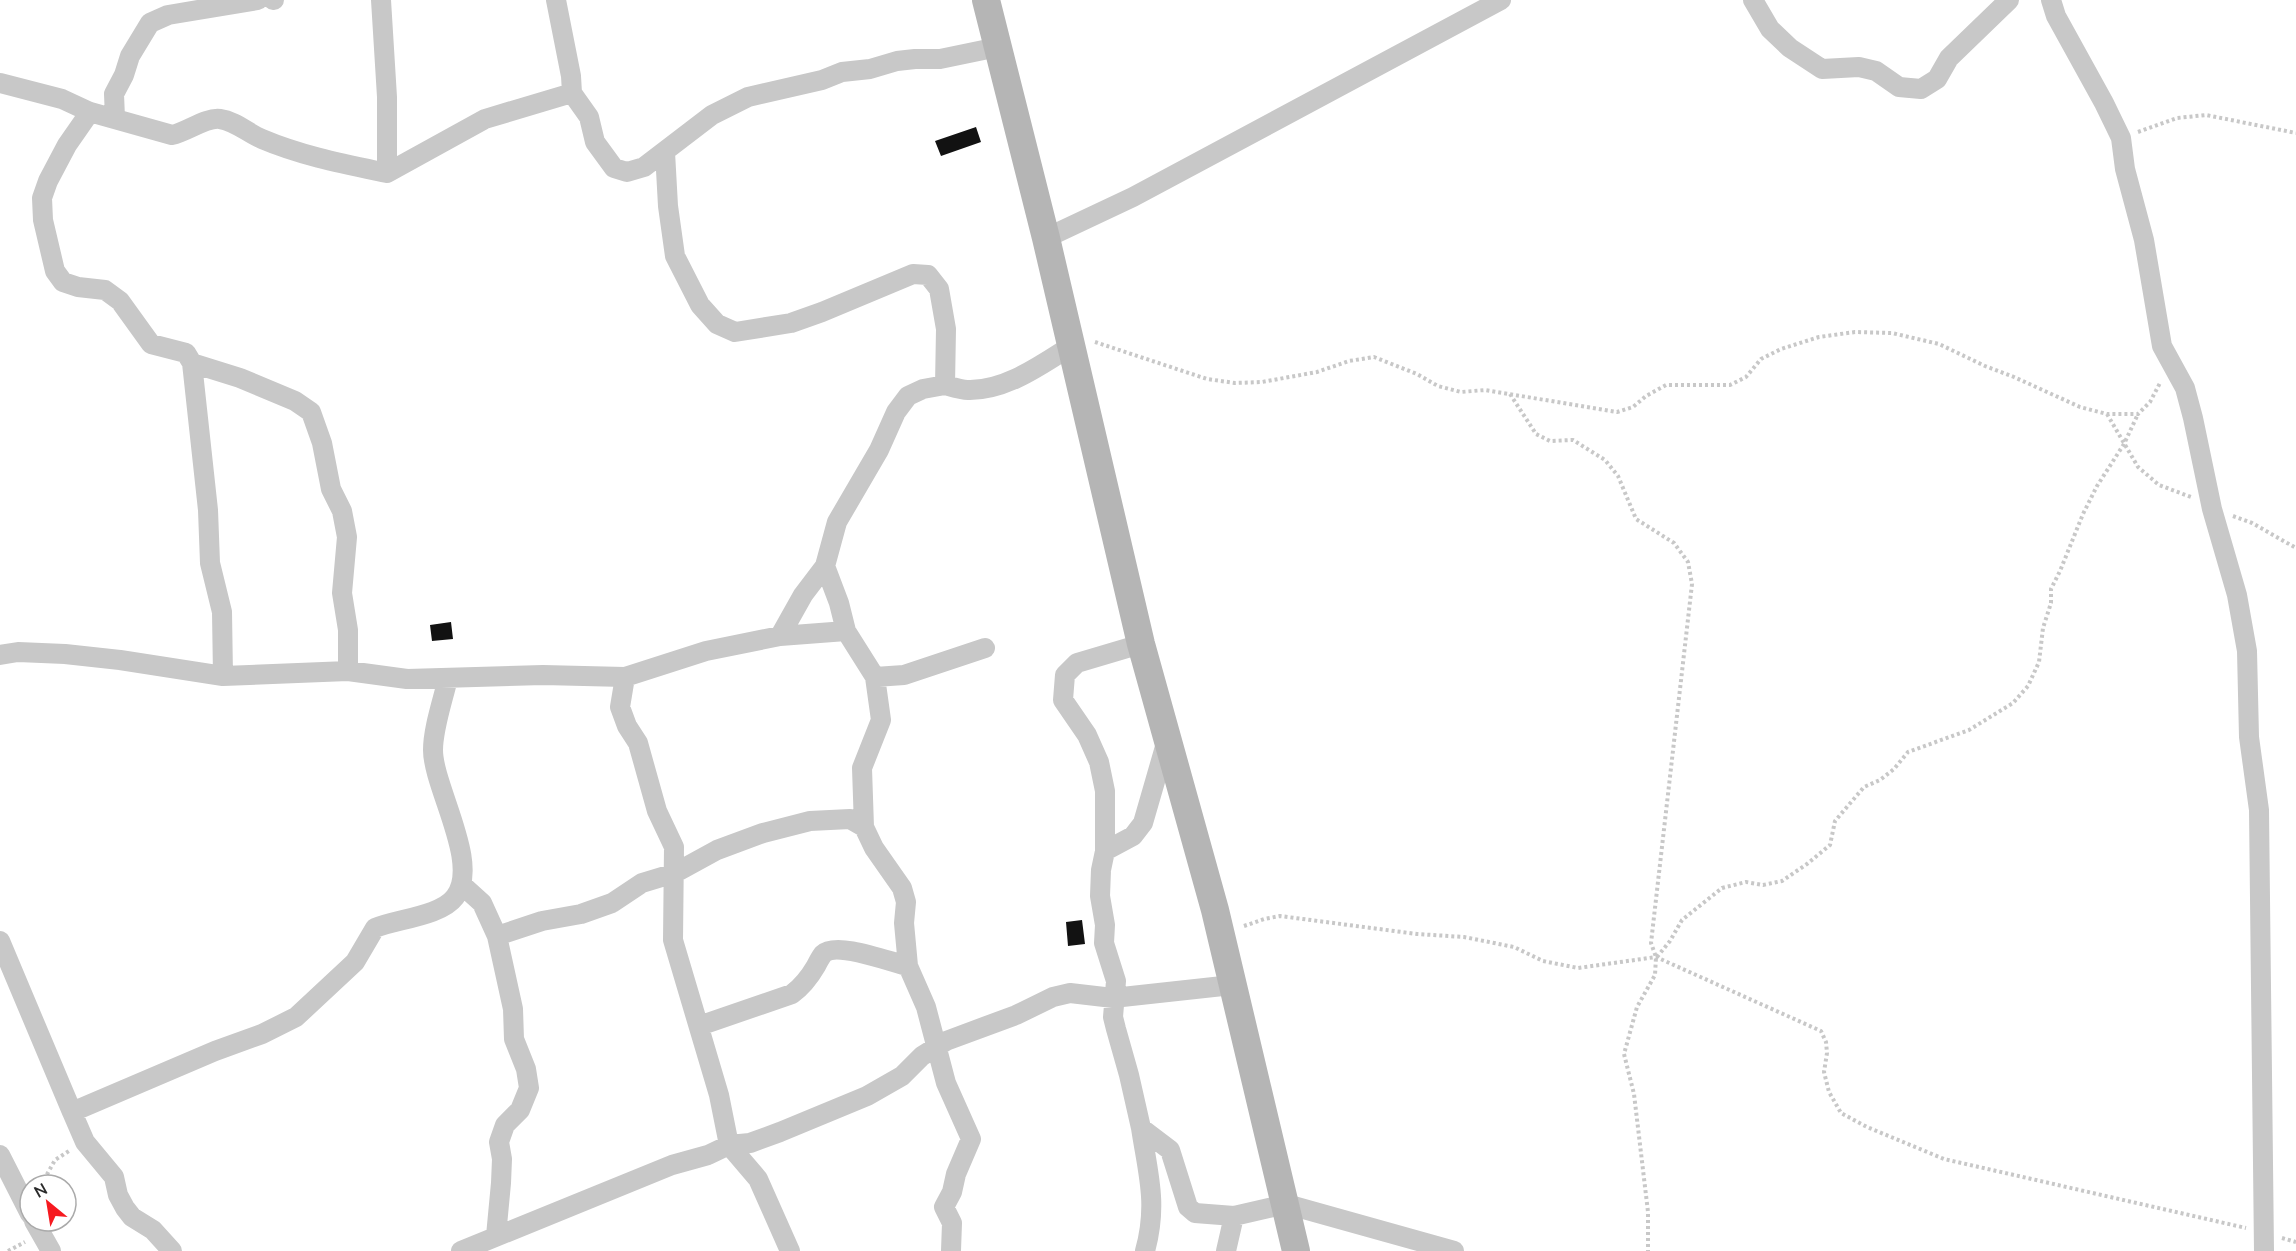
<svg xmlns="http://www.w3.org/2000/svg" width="2296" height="1251" font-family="'Nunito Sans',sans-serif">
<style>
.building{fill:#121212}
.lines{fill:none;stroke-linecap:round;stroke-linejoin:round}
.path{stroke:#c8c8c8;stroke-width:4;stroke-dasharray:3 3;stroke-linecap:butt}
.minor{stroke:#c8c8c8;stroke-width:20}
.secondary{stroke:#b5b5b5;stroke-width:28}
</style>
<rect width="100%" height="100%" fill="#fff"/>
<!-- building -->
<path class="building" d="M 976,127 L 981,142 L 941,156 L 935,141 Z
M 451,622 L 453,639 L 432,641 L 430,625 Z
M 1082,920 L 1085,944 L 1068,946 L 1066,922 Z"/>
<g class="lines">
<!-- path -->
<path class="path" d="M 2138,132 L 2177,118 L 2206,115 L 2296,133
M 1095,342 L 1207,379 L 1235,383 L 1262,382 L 1317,372 L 1349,361 L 1374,357 L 1417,374 L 1438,386 L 1461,392 L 1485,390 L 1617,412 L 1633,407 L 1646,396 L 1666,385 L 1730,385 L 1746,377 L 1761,359 L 1781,349 L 1819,337 L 1855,332 L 1892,333 L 1939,344 L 1985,366 L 2014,377 L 2080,407 L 2107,414 L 2138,414 L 2150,402 L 2160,383
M 1510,394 L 1536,434 L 1550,441 L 1573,440 L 1605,460 L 1618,476 L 1636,519 L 1674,543 L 1688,562 L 1692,584 L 1651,943 L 1656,957 L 1655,975 L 1637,1007 L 1624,1054 L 1634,1094 L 1648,1212 L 1648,1251
M 2107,414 L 2138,467 L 2159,485 L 2191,497
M 2233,516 L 2252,523 L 2296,548
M 1244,926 L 1264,919 L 1280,916 L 1417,934 L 1464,937 L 1514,947 L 1543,961 L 1578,968 L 1656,957 L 1821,1031 L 1826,1042 L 1827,1053 L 1824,1072 L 1829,1092 L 1841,1113 L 1867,1127 L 1944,1159 L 2246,1228
M 1657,957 L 1670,941 L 1682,920 L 1722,888 L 1746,882 L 1763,885 L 1782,881 L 1807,864 L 1830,845 L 1835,821 L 1864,787 L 1880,780 L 1894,769 L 1908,752 L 1969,730 L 2013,703 L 2028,686 L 2039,662 L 2043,628 L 2051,603 L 2051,589 L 2060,571 L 2083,514 L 2097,486 L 2124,444 L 2138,414
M 41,1185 L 55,1160 L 69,1151
M 2282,1238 L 2296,1242
M 8,1251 L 25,1242"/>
<!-- minor -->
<path class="minor" d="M 273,0 L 274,0
M 381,0 L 387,97 L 387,173
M 556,0 L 571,76 L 572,93
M 1753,0 L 1770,29 L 1790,48 L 1822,69 L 1859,67 L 1876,71 L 1899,87 L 1921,89 L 1937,79 L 1949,58 L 2009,0
M 2051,0 L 2056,16 L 2104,103 L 2121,138 L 2125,169 L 2144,240 L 2162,346 L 2185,388 L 2193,418 L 2212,509 L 2237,595 L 2247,651 L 2249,737 L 2259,810 L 2264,1251
M 0,83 L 62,99 L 90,112 L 172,135 C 187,132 206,117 220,119 C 235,121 248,133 262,139 C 302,156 344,164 387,173 L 485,119 L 572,93 L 589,117 L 595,142 L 614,168 L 627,172 L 644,167 L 712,115 L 748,97 L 822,80 L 842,72 L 870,69 L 897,61 L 915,59 L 940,59 L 998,47
M 90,112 L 67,145 L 48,181 L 42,198 L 43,220 L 55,271 L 63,282 L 78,287 L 105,290 L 120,301 L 151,344 L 186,353 L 192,363 L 208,510 L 210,563 L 222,612 L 223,676
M 115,118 L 114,94 L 124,75 L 130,56 L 150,23 L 168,15 L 258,0
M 1046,238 L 1133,197 L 1501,0
M 192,363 L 240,378 L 295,401 L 311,412 L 322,443 L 331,489 L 342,511 L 347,537 L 342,593 L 348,630 L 348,671
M 945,385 C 952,387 961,390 968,390 C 1005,391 1041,365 1071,346
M 825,566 L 839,603 L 846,631
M 780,636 L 846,631 L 875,677 L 904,675 L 985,648
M 1141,644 L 1077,663 L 1065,675 L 1063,700 L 1087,735 L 1099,762 L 1105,791 L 1105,851 L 1101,870 L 1100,896 L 1105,925 L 1104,943 L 1116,981 L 1113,1017 L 1116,1029 L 1129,1075 L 1141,1128 L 1170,1150 L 1188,1207 L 1195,1213 L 1234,1216 L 1286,1204 L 1454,1251
M 0,655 L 18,652 L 65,654 L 120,660 L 223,676 L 348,671 L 407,679 L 543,675 L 625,677 L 706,651 L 780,636 L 803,595 L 825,566 L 837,522 L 879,450 L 896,412 L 908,396 L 923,389 L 945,385 L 946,329 L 939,289 L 928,275 L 913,274 L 822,312 L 791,323 L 735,332 L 717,324 L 700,305 L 675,256 L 668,206 L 665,152
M 625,677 L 620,707 L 627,726 L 638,743 L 657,811 L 674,847 L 673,940 L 719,1095 L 729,1145 L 750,1143 L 780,1132 L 867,1096 L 902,1076 L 922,1056 L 946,1041 L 1016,1015 L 1053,997 L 1070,993 L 1113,998 L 1232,985
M 875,677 L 881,720 L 862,768 L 864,827 L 874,848 L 902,888 L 906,902 L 904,923 L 908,966 L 926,1007 L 946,1083 L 971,1139 L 956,1174 L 952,1192 L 944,1207 L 952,1223 L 951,1251
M 1105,851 L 1133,836 L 1143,823 L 1167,740
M 461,884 L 482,903 L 497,936 L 513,1009 L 514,1039 L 526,1069 L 529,1088 L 520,1110 L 505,1125 L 499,1142 L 502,1159 L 501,1183 L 496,1236
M 497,936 L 542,921 L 581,914 L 612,903 L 642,883 L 675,873 L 717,850 L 763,833 L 810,821 L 850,819 L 864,827
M 0,941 L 72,1112 L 215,1051 L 262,1034 L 296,1017 L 355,962 L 375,928 C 397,919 441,916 455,897 C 481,864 433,787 433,750 C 433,728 443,700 448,678
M 699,1026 L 792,994 C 803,986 809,978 816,966 C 818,962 820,958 823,954 C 836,941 890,962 908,966
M 72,1112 L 85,1142 L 114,1177 L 118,1195 L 125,1208 L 132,1217 L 153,1230 L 172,1251
M 1141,1128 C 1148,1174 1158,1204 1145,1251
M 0,1155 L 30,1214
M 34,1221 L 51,1251
M 461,1251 L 672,1165 L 708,1155 L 729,1145 L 758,1179 L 790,1251
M 1226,1251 L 1234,1216"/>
<!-- secondary -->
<path class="secondary" d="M 986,0 L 1046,238 L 1141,644 L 1215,910 L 1296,1251"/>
</g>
<!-- north arrow -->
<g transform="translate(48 1203) rotate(330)"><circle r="28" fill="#ffffff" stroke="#aaaaaa" stroke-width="1.5"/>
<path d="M0-4.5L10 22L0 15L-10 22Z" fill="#f61a20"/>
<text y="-9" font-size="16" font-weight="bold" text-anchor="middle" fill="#2b2b2b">N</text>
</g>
</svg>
